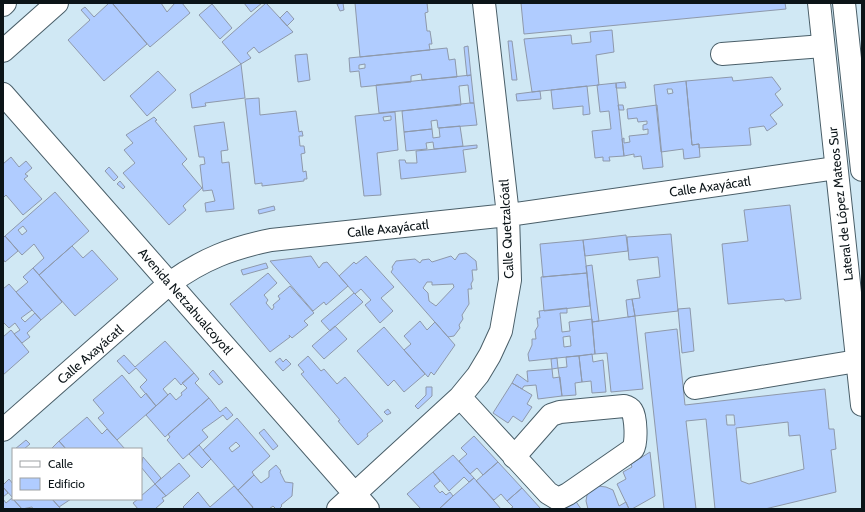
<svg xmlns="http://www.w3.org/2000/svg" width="865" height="512" font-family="Cabin,sans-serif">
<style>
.building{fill:#b0ccff;stroke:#8e99ab;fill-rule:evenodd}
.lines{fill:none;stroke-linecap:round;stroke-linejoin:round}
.minor-casing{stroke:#495e68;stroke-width:24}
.major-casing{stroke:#495e68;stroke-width:24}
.minor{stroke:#fff;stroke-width:22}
.major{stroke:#fff;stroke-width:22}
.labels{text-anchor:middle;stroke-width:3;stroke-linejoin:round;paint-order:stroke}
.street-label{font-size:13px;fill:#0b1418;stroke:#fff}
</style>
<rect width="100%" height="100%" fill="#d0e8f4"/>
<!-- building -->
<path class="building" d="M 109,3 L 112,3 L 147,44 L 104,81 L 68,40 L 90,20 L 81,10 L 85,7 L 94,17 Z
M 115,3 L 161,3 L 167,12 L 175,3 L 182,3 L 190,13 L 150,47 L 113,4 Z
M 244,3 L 262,3 L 251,12 Z
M 266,3 L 293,32 L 259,53 L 254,47 L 247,53 L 251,58 L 241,64 L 222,42 Z
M 343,3 L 344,10 L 340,11 L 337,4 Z
M 355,3 L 427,3 L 428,12 L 425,13 L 427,31 L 430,31 L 432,44 L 429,44 L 430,50 L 360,57 Z
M 521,3 L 785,3 L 786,9 L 524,34 Z
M 212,4 L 232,28 L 220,39 L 199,15 Z
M 287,11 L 294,19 L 287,26 L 280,18 Z
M 612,30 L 614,52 L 596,55 L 599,85 L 532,92 L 524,39 L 571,35 L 572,44 L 591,42 L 590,32 Z
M 508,41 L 512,41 L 517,80 L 512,80 Z
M 468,46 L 471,75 L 467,76 L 464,47 Z
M 447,48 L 449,60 L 455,59 L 457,77 L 422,80 L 421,74 L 411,76 L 411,82 L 361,87 L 359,71 L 350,72 L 349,58 ZM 365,64 L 365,68 L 359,69 L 359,65 Z
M 307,54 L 310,80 L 298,82 L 295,55 Z
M 241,64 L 245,98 L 205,103 L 206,106 L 192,108 L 190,94 Z
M 158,71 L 176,90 L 147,116 L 130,96 Z
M 471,75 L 474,103 L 470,103 L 468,85 L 459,86 L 461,105 L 379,113 L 376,85 Z
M 732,77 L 733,81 L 772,77 L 781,89 L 775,94 L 783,105 L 770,115 L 777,124 L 767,131 L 764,126 L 749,128 L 751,145 L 699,148 L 699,144 L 692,145 L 686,81 Z
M 686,81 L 692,145 L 699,144 L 700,157 L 684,159 L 683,149 L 661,152 L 654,85 ZM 667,89 L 672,89 L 673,93 L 668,94 Z
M 625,82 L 626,88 L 616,88 L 616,83 Z
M 616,83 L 624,156 L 609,157 L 610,161 L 603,161 L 603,157 L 595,158 L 592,131 L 611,129 L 609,111 L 600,112 L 597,85 Z
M 587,86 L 590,114 L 583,115 L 583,106 L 553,109 L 551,90 Z
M 540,91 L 541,99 L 517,101 L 516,94 Z
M 259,98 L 260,115 L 296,111 L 299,132 L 302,131 L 303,136 L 299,136 L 300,146 L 304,146 L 305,153 L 301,154 L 303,172 L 306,171 L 307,179 L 304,179 L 304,181 L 262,186 L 262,183 L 255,184 L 245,99 Z
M 470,103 L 474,103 L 477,125 L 438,128 L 437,120 L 431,121 L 432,129 L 404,132 L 402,111 Z
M 618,105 L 623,105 L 624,110 L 619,110 Z
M 657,105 L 663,167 L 643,169 L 641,156 L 634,157 L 634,154 L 624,156 L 622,139 L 624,138 L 624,143 L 630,142 L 629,136 L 648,134 L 648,129 L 643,130 L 643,125 L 647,124 L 647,121 L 638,122 L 637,118 L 628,119 L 627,109 Z
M 395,112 L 398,150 L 377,153 L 381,195 L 364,196 L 355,116 ZM 391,116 L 391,120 L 384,121 L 383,117 Z
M 154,117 L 157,120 L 155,121 L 187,159 L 182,164 L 202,188 L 183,206 L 186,210 L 169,225 L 123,173 L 135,163 L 124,150 L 133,143 L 126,135 Z
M 224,122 L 228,150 L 221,151 L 222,163 L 229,162 L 234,209 L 206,212 L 205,203 L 215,201 L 212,190 L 203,191 L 200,165 L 205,164 L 204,157 L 199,157 L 194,126 Z
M 460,126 L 463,146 L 434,149 L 433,142 L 426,143 L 427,149 L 406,151 L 404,132 L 432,129 L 433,138 L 440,137 L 439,128 Z
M 477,145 L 477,148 L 463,150 L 466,172 L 401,179 L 399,160 L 405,160 L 406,163 L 417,163 L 416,151 Z
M 11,157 L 19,167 L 26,161 L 32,168 L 25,174 L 28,176 L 24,179 L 42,199 L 23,215 L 6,195 L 3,198 L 3,164 Z
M 109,167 L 118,177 L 114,181 L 105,171 Z
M 120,181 L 125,187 L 123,189 L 117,184 Z
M 55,192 L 89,231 L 39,275 L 33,268 L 44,258 L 34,244 L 22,255 L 5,236 ZM 23,226 L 27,231 L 22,235 L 18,230 Z
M 790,205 L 801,299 L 785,301 L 784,299 L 771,300 L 728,304 L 722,244 L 748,241 L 744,210 Z
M 274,206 L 275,210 L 259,214 L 258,210 Z
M 671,234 L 678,311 L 635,316 L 632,299 L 640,298 L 637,280 L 660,277 L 658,257 L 629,260 L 627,237 Z
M 626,235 L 628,251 L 585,256 L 583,240 Z
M 5,236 L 18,251 L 5,262 L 3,259 L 3,238 Z
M 583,240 L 587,273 L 543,277 L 540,244 Z
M 72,246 L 83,258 L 92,250 L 118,279 L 75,316 L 39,275 Z
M 466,253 L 476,261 L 477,270 L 472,270 L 473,280 L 471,284 L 472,289 L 468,289 L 469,304 L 462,315 L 463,319 L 459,325 L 460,328 L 454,336 L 448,337 L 391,272 L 393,269 L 392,267 L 396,261 L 415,259 L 420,263 L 422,260 L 429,259 L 432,262 L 451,256 L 455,260 L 459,254 ZM 427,282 L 432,282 L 432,285 L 453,284 L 454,287 L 436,306 L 429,301 L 428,293 L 423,288 Z
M 311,256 L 319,268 L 323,263 L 327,262 L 348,286 L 326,305 L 324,302 L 313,311 L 270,261 Z
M 366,256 L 394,287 L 381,298 L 393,311 L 380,323 L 365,305 L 371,300 L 361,289 L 355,294 L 339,276 L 354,262 L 356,264 Z
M 266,263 L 268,268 L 243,275 L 241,270 Z
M 592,265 L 599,321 L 592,322 L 586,266 Z
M 33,268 L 62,302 L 41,320 L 16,292 L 28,282 L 23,277 Z
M 268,273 L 277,283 L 264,295 L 268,300 L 266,303 L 272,310 L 274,307 L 273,305 L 280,299 L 278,296 L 290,286 L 314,313 L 304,321 L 308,325 L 292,338 L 289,335 L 290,337 L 270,352 L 230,304 Z
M 587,273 L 590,306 L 544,311 L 541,277 Z
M 9,284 L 32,310 L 21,318 L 25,322 L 35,313 L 41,320 L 27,333 L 30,337 L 22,343 L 14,334 L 20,330 L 15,323 L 9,328 L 3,322 L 3,289 Z
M 354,293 L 363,302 L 330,331 L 321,321 Z
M 632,299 L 635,316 L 628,317 L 626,300 Z
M 567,308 L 567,313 L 560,313 L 562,332 L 570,331 L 569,322 L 592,319 L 595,354 L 529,361 L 528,354 L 532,345 L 532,339 L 536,339 L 535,331 L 538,326 L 537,318 L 540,318 L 539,311 ZM 570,336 L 571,346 L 564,347 L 563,337 Z
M 690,308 L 694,351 L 682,353 L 678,309 Z
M 635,316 L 643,389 L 611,392 L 607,353 L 595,354 L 592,322 Z
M 420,321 L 427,330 L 435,322 L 455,345 L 434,375 L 431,372 L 428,377 L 404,350 L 411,344 L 404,336 Z
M 335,326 L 347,339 L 324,359 L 312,346 Z
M 384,327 L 425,374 L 404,392 L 394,380 L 388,386 L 357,351 Z
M 677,329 L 685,405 L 825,389 L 829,429 L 834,429 L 836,449 L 831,450 L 836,492 L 765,509 L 715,509 L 706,419 L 686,421 L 696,509 L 664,509 L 645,333 ZM 726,415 L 734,415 L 735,425 L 727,425 ZM 788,422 L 789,436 L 800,435 L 804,469 L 749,484 L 741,481 L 736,428 Z
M 11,330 L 29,352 L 3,375 L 3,337 Z
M 165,341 L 194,373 L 181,385 L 175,378 L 163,389 L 168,395 L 156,406 L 140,387 L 147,380 L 136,368 L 129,374 L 117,361 L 124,355 L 135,367 Z
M 592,354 L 593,362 L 603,360 L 606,392 L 592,393 L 591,381 L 582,382 L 579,356 Z
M 308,356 L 321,371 L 324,369 L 337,384 L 345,377 L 383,421 L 367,434 L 368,436 L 358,445 L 338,421 L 340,420 L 301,374 L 304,372 L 298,365 Z
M 579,356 L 582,382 L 575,383 L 576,395 L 562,396 L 558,368 L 567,367 L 566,357 Z
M 280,358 L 283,362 L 286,359 L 291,364 L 283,371 L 275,362 Z
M 557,358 L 558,368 L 552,369 L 551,359 Z
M 552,369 L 553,378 L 560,377 L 562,396 L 538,399 L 536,385 L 524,386 L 522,389 L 512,383 L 517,374 L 528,382 L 527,371 Z
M 213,370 L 223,382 L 219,385 L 209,374 Z
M 194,373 L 199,379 L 195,383 L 209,398 L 165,437 L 146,415 L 170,393 L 176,400 L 182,395 L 181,393 L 187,388 L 182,383 Z
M 122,375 L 141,398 L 146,393 L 156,406 L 117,440 L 98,418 L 104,413 L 93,400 Z
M 512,383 L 532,395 L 527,404 L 532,407 L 522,422 L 513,416 L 508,423 L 493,413 Z
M 426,387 L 432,387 L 432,396 L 418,409 L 415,406 L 426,395 Z
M 209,398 L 220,412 L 226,407 L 233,415 L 227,420 L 223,415 L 202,430 L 208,437 L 183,459 L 167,440 L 170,437 L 168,434 Z
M 388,409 L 391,413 L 387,415 L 384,412 Z
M 87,417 L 102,434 L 107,429 L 125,449 L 66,449 L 59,441 Z
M 237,418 L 270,456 L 252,472 L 254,475 L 238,490 L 203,450 ZM 236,442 L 240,446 L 232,452 L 229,448 Z
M 264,429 L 278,446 L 273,450 L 259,433 Z
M 474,436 L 498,462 L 483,475 L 477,468 L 470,474 L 459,461 L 467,454 L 461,448 Z
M 26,440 L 30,444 L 24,449 L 15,449 Z
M 59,441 L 66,449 L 51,449 Z
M 199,445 L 211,459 L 202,468 L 189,454 Z
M 650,452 L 655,496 L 632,509 L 629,509 L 617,484 L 626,479 L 623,472 L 632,467 L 631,464 Z
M 453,455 L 474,478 L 469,482 L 464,477 L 449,491 L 433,472 Z
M 143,457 L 161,478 L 155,484 L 141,467 Z
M 498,462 L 522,488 L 507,501 L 501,494 L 494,500 L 476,481 Z
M 179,463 L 190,476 L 166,496 L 155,484 Z
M 276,465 L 281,471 L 280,472 L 285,482 L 293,483 L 292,496 L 281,505 L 282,506 L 279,509 L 276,509 L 273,506 L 269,509 L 254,509 L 238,490 L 254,475 L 261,483 L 269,477 L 269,471 Z
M 433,472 L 440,481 L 434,486 L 440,493 L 442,491 L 446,495 L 450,492 L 453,496 L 439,509 L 421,509 L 407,494 Z
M 474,478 L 501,509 L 439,509 L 453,496 Z
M 9,479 L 13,484 L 13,498 L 3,487 L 3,485 Z
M 155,484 L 166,496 L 162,498 L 164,501 L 155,509 L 138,509 L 133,503 L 138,499 L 141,499 L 141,496 Z
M 234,486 L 253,507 L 251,509 L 185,509 L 183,507 L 198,492 L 210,507 Z
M 598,486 L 606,487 L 613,490 L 619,506 L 626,502 L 629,509 L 588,509 L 586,501 L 587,495 L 590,491 Z
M 3,487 L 8,493 L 3,497 Z
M 522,488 L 541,509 L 510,509 L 513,507 L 507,501 Z
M 12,498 L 13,499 L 22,509 L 3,509 L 3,499 L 6,503 Z
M 13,499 L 52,499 L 61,509 L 33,509 L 32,507 L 22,509 Z
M 52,499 L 71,499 L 59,507 Z
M 575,500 L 581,509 L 560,509 Z"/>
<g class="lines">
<defs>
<path id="minor" d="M 3,5 L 5,3
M 3,51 L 57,3
M 722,54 L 823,46
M 3,94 L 368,509
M 695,388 L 857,361
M 460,397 L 548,493 L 558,499 L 568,494 L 633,449 C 637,443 636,417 632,411 C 630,408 628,407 624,406 L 560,412 L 551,415 L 514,457
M 3,430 L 170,283 C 203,259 232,248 271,240 L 508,215 L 836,168
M 338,509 L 460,397 L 478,375 L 490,355 L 501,331 L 510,280 L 508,215 L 484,3"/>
<path id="major" d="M 819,3 L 862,405
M 844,3 L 862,170"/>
</defs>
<!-- minor casing -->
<use href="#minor" class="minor-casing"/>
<!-- major casing -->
<use href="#major" class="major-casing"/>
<!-- minor -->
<use href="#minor" class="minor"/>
<!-- major -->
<use href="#major" class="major"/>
</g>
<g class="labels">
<!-- street labels -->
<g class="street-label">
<text transform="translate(710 186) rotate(-8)" y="5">Calle Axayácatl</text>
<text transform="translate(840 204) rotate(-96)" y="5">Lateral de López Mateos Sur</text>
<text transform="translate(388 228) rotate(-6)" y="5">Calle Axayácatl</text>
<text transform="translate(506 229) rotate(-93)" y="5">Calle Quetzalcóatl</text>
<text transform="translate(186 301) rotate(49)" y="5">Avenida Netzahualcoyotl</text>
<text transform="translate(90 354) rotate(-41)" y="5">Calle Axayácatl</text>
</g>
</g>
<!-- border -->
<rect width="865" height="512" fill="none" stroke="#0b1418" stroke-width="8"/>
<!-- legend -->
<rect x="12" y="448" width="130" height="52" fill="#ffffff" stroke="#9da1a3"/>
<rect x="20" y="461" width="20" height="6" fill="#ffffff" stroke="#9da1a3"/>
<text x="48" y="468" font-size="12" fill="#0b1418">Calle</text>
<rect x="20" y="478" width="20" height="12" fill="#b0ccff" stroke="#9da1a3"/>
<text x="48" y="488" font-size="12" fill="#0b1418">Edificio</text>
</svg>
